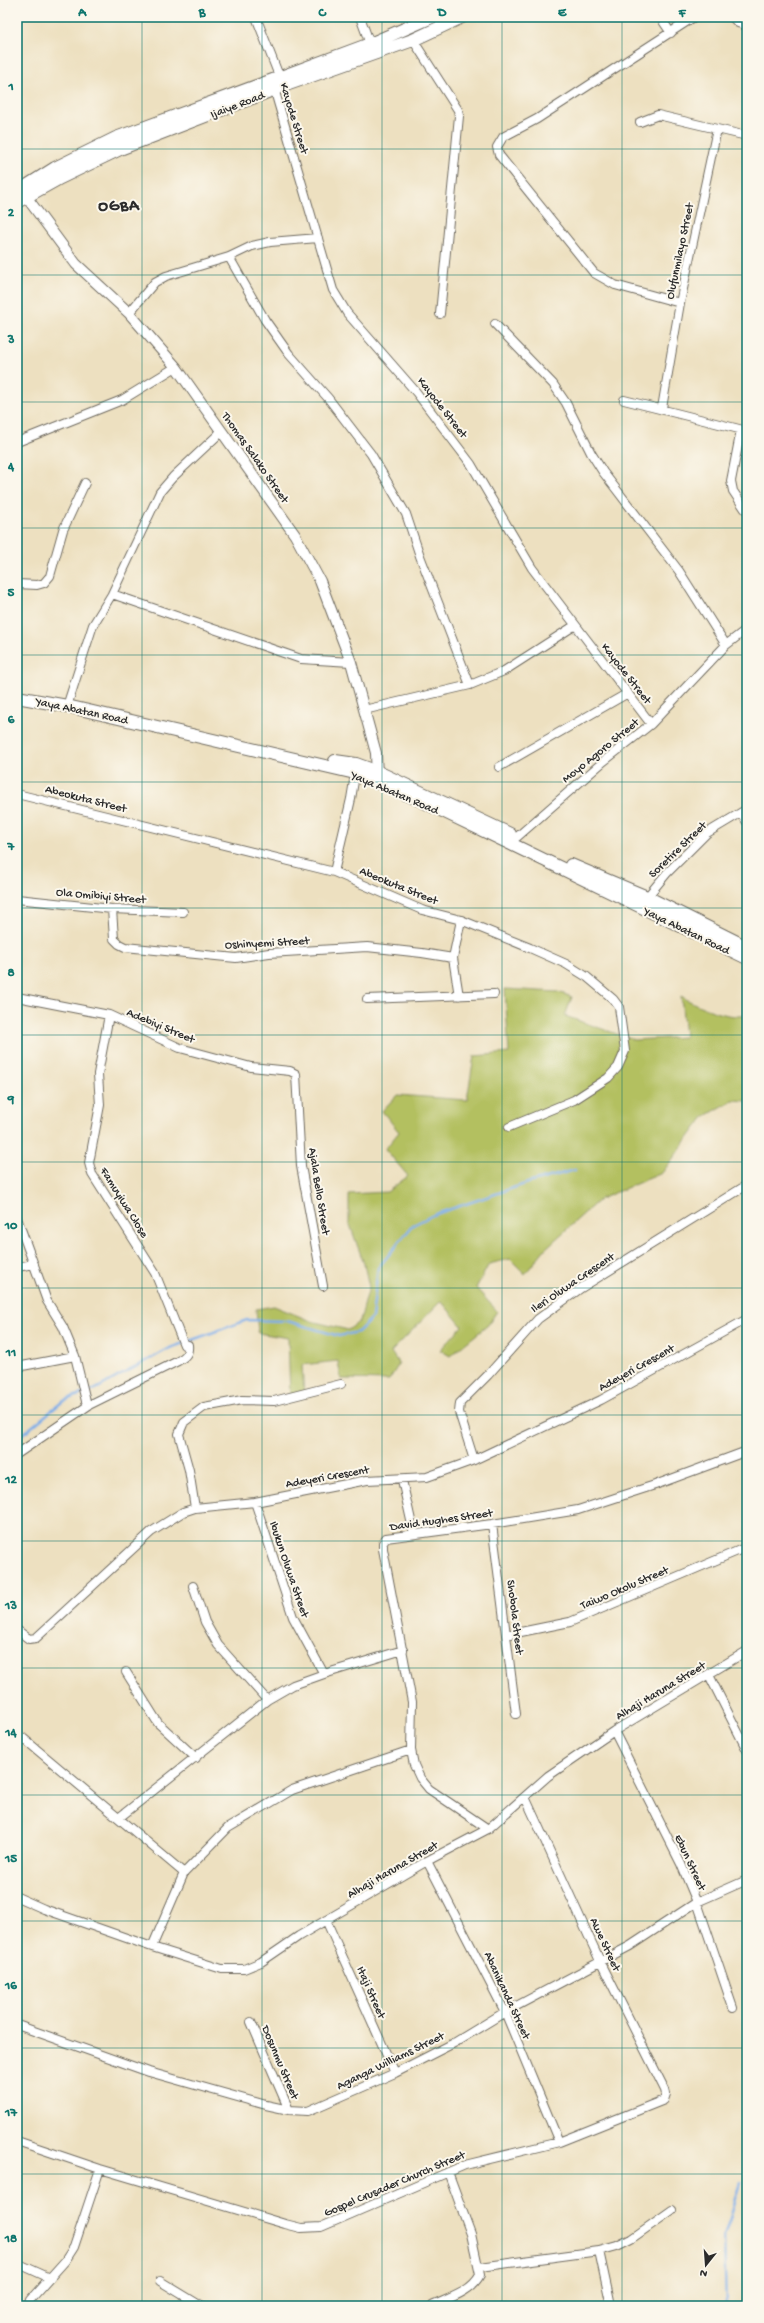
<svg xmlns="http://www.w3.org/2000/svg" width="764" height="2323" font-family="'Gochi Hand',sans-serif">
<style>
.green{fill:#b3c061;stroke:#6f7646}
.lines{fill:none;stroke-linecap:round;stroke-linejoin:round}
.stream{stroke:#7eaee9;stroke-width:2.5}
.minor-casing{stroke:#6f6a5f;stroke-width:10}
.tertiary-casing{stroke:#6f6a5f;stroke-width:12}
.secondary-casing{stroke:#6f6a5f;stroke-width:14}
.minor{stroke:#fff;stroke-width:8}
.tertiary{stroke:#fff;stroke-width:10}
.secondary{stroke:#fff;stroke-width:12}
.grid{fill:none;stroke:#0f766e;stroke-width:1;stroke-opacity:0.55}
.labels{text-anchor:middle;stroke-width:4;stroke-linejoin:round;paint-order:stroke}
.street-label{font-size:12px;fill:#2b2b2b;stroke:#fbf7ec}
.district-label{font-size:16px;font-weight:bold;letter-spacing:1px;fill:#2b2b2b;stroke:#fbf7ec}
.neatline{fill:none;stroke:#0f766e;stroke-width:1.5}
.grid-label{font-size:13px;text-anchor:middle;font-weight:bold;fill:#0f766e}
</style>
<rect width="100%" height="100%" fill="#fbf7ec"/>
<filter id="ink" filterUnits="userSpaceOnUse"><feTurbulence type="fractalNoise" baseFrequency=".025" numOctaves="2"/><feDisplacementMap in="SourceGraphic" scale="8" xChannelSelector="R" yChannelSelector="G"/><feConvolveMatrix kernelMatrix="1 2 1 2 8 2 1 2 1" color-interpolation-filters="sRGB"/></filter>
<filter id="wash" filterUnits="userSpaceOnUse"><feTurbulence type="fractalNoise" baseFrequency=".012" numOctaves="4" result="noise"/><feDisplacementMap in="SourceGraphic" scale="16" xChannelSelector="R" yChannelSelector="G"/><feGaussianBlur stdDeviation="0.9" result="paint"/><feColorMatrix in="noise" values="0 0 0 0 0 0 0 0 0 0 0 0 0 0 0 0 0 1.4 0 .05"/><feComposite in="paint" operator="in"/></filter>
<g filter="url(#wash)">
<rect width="100%" height="100%" fill="#ede0c0"/>
<!-- green -->
<path class="green" d="M 505,989 L 558,992 L 572,997 L 565,1016 L 634,1040 L 685,1037 L 681,996 C 696,1006 730,1020 747,1015 L 747,1101 L 733,1100 L 704,1117 L 662,1173 L 600,1199 L 545,1249 L 525,1274 L 510,1259 L 489,1264 L 476,1288 L 497,1311 L 488,1325 L 450,1356 L 440,1350 L 462,1326 L 441,1301 L 391,1352 L 399,1364 L 389,1380 L 341,1379 L 338,1361 L 302,1365 L 304,1395 L 290,1396 L 288,1338 L 258,1333 L 256,1309 L 274,1306 L 311,1321 L 348,1330 L 360,1321 L 369,1287 L 364,1264 L 349,1222 L 349,1194 L 387,1192 L 408,1176 L 385,1149 L 399,1132 L 382,1111 L 397,1095 L 467,1100 L 474,1056 L 509,1053 Z"/>
<g class="lines">
<!-- stream -->
<path class="stream" d="M 17,1439 L 62,1402 L 73,1397 L 94,1390 L 170,1348 L 247,1320 L 287,1321 L 339,1336 L 358,1332 L 372,1318 L 378,1268 L 413,1225 L 433,1215 L 528,1183 L 575,1170
M 726,2306 L 724,2236 L 741,2183"/>
</g>
</g>
<g filter="url(#ink)">
<g class="lines">
<defs>
<path id="minor" d="M 256,17 L 281,81
M 360,17 L 370,44
M 660,17 L 671,33
M 732,17 L 738,23 L 747,26
M 413,40 L 458,110 L 459,116 L 440,314
M 273,85 L 333,290 L 347,313 L 416,392 L 471,464 L 532,568 L 651,724
M 640,122 L 658,115 L 717,129
M 229,257 L 265,320 L 289,354 L 328,398 L 371,454 L 406,514 L 420,556 L 470,685
M 680,303 L 615,285 L 594,273 L 499,155 L 497,147 L 503,137 L 537,119 L 694,17
M 129,313 L 155,282 L 166,276 L 229,257 L 252,246 L 270,242 L 318,238
M 495,324 L 553,384 L 566,403 L 591,453 L 603,472 L 679,571 L 726,645
M 624,400 L 747,431
M 662,408 L 680,303 L 717,129 L 747,136
M 741,430 L 731,481 L 733,491 L 745,509
M 221,432 L 173,477 L 160,492 L 112,594 L 301,659 L 351,662
M 17,442 L 122,400 L 176,367
M 17,584 L 37,585 L 44,583 L 50,576 L 63,530 L 85,483
M 69,700 L 93,625 L 112,594
M 364,710 L 470,685 L 504,671 L 574,626
M 499,767 L 628,693
M 17,794 L 334,872 L 422,910 L 461,920 L 530,948 L 566,964 L 587,977 L 613,999 L 619,1007 L 625,1051 L 618,1067 L 608,1078 L 574,1100 L 509,1127
M 741,813 L 747,822
M 517,837 L 604,761 L 651,724 L 726,645 L 747,629
M 334,872 L 351,799 L 356,769
M 647,897 L 667,873 L 707,833 L 747,809
M 17,899 L 112,909 L 183,912
M 112,909 L 114,939 L 119,944 L 125,947 L 236,958 L 269,953 L 367,947 L 422,953 L 453,958
M 459,996 L 453,958 L 461,920
M 17,997 L 109,1015 L 180,1048 L 251,1067 L 290,1071 L 296,1074 L 301,1166 L 323,1286
M 367,999 L 494,994
M 17,1218 L 47,1301 L 63,1327 L 75,1356 L 86,1401 L 89,1405
M 17,1267 L 34,1264
M 17,1367 L 75,1356
M 17,1454 L 89,1405 L 178,1361 C 185,1357 189,1354 188,1345 L 184,1345 L 155,1273 L 92,1174 L 89,1163 L 100,1105 L 98,1074 L 109,1015
M 474,1460 L 459,1412 L 460,1403 L 488,1375 L 538,1319 L 581,1288 L 747,1185
M 402,1480 L 414,1534
M 255,1502 L 293,1617 L 324,1674 L 403,1650
M 195,1508 L 189,1470 L 179,1434 L 184,1422 L 204,1407 L 242,1400 L 274,1401 L 341,1384
M 492,1524 L 516,1714
M 193,1586 L 205,1622 L 218,1645 L 267,1700
M 17,1630 L 29,1639 L 36,1638 L 151,1532 L 183,1512 L 195,1508 L 255,1502 L 367,1480 L 427,1477 L 474,1460 L 601,1400 L 747,1319
M 506,1635 L 570,1622 L 747,1547
M 126,1672 L 158,1723 L 196,1758
M 709,1675 L 747,1750
M 614,1731 L 681,1864 L 697,1902 L 733,2008
M 17,1733 L 184,1873
M 120,1817 L 267,1700 L 293,1685 L 324,1674
M 488,1829 L 429,1789 L 420,1778 L 414,1765 L 411,1750 L 412,1702 L 383,1549 L 383,1543 L 386,1538 L 492,1524 L 578,1510 L 655,1485 L 747,1451
M 427,1861 L 505,2012 L 559,2142
M 17,1897 L 44,1909 L 152,1947 L 222,1969 L 244,1969 L 261,1962 L 299,1936 L 427,1861 L 488,1829 L 548,1776 L 614,1731 L 747,1651
M 326,1920 L 395,2073
M 152,1947 L 184,1873 L 228,1828 L 292,1790 L 411,1750
M 251,2022 L 289,2110
M 17,2025 L 149,2072 L 266,2105 L 289,2110 L 308,2111 L 395,2073 L 454,2043 L 505,2012 L 630,1946 L 697,1902 L 747,1880
M 17,2141 L 100,2169 L 285,2224 L 301,2228 L 321,2227 L 465,2165 L 559,2142 L 664,2100 L 666,2094 L 665,2090 L 600,1961 L 525,1797
M 599,2251 L 611,2306
M 17,2263 L 50,2278
M 480,2267 L 599,2251 L 617,2246 L 631,2239 L 672,2210
M 160,2281 L 201,2306
M 28,2306 L 30,2300 L 65,2261 L 74,2247 L 100,2169
M 432,2306 C 449,2298 471,2292 480,2275 L 471,2234 L 448,2172"/>
<path id="tertiary" d="M 22,191 L 76,264 L 129,313 L 176,367 L 295,535 L 320,581 L 351,662 L 376,753 L 377,779"/>
<path id="secondary" d="M 17,192 L 55,168 L 116,138 L 370,44 L 432,17
M 17,202 L 60,178 L 120,149 L 283,86 L 413,40 L 462,17
M 17,697 L 67,706 L 355,773 L 420,800 L 747,958
M 335,761 L 356,764 L 378,772 L 510,834
M 571,865 L 647,897 L 747,947"/>
</defs>
<!-- minor casing -->
<use href="#minor" class="minor-casing"/>
<!-- tertiary casing -->
<use href="#tertiary" class="tertiary-casing"/>
<!-- secondary casing -->
<use href="#secondary" class="secondary-casing"/>
<!-- minor -->
<use href="#minor" class="minor"/>
<!-- tertiary -->
<use href="#tertiary" class="tertiary"/>
<!-- secondary -->
<use href="#secondary" class="secondary"/>
</g>
</g>
<!-- grid -->
<path class="grid" d="M 142,17 L 142,2306M 262,17 L 262,2306M 382,17 L 382,2306M 502,17 L 502,2306M 622,17 L 622,2306M 17,149 L 747,149M 17,275 L 747,275M 17,402 L 747,402M 17,528 L 747,528M 17,655 L 747,655M 17,782 L 747,782M 17,908 L 747,908M 17,1035 L 747,1035M 17,1162 L 747,1162M 17,1288 L 747,1288M 17,1415 L 747,1415M 17,1541 L 747,1541M 17,1668 L 747,1668M 17,1795 L 747,1795M 17,1921 L 747,1921M 17,2048 L 747,2048M 17,2174 L 747,2174"/>
<g class="labels">
<!-- street labels -->
<g class="street-label">
<text transform="translate(237 104) rotate(-21)" y="4">Ijaiye Road</text>
<text transform="translate(295 118) rotate(73)" y="4">Kayode Street</text>
<text transform="translate(679 251) rotate(-78)" y="4">Olufunmilayo Street</text>
<text transform="translate(443 407) rotate(52)" y="4">Kayode Street</text>
<text transform="translate(256 457) rotate(55)" y="4">Thomas Salako Street</text>
<text transform="translate(627 673) rotate(52)" y="4">Kayode Street</text>
<text transform="translate(82 710) rotate(12)" y="4">Yaya Abatan Road</text>
<text transform="translate(600 750) rotate(-39)" y="4">Moyo Agoro Street</text>
<text transform="translate(395 792) rotate(23)" y="4">Yaya Abatan Road</text>
<text transform="translate(86 798) rotate(14)" y="4">Abeokuta Street</text>
<text transform="translate(677 849) rotate(-44)" y="4">Soretire Street</text>
<text transform="translate(399 885) rotate(22)" y="4">Abeokuta Street</text>
<text transform="translate(101 895) rotate(5)" y="4">Ola Omibiyi Street</text>
<text transform="translate(687 930) rotate(26)" y="4">Yaya Abatan Road</text>
<text transform="translate(267 942) rotate(-3)" y="4">Oshinyemi Street</text>
<text transform="translate(161 1025) rotate(23)" y="4">Adebiyi Street</text>
<text transform="translate(320 1191) rotate(81)" y="4">Ajala Bello Street</text>
<text transform="translate(125 1202) rotate(58)" y="4">Famuyiwa Close</text>
<text transform="translate(572 1282) rotate(-34)" y="4">Ileri Oluwa Crescent</text>
<text transform="translate(636 1367) rotate(-29)" y="4">Adeyeri Crescent</text>
<text transform="translate(327 1476) rotate(-10)" y="4">Adeyeri Crescent</text>
<text transform="translate(441 1519) rotate(-8)" y="4">David Hughes Street</text>
<text transform="translate(290 1569) rotate(71)" y="4">Ibukun Oluwa Street</text>
<text transform="translate(624 1587) rotate(-23)" y="4">Taiwo Okolu Street</text>
<text transform="translate(516 1617) rotate(83)" y="4">Shobola Street</text>
<text transform="translate(660 1690) rotate(-31)" y="4">Alhaji Haruna Street</text>
<text transform="translate(691 1862) rotate(65)" y="4">Ebun Street</text>
<text transform="translate(392 1869) rotate(-30)" y="4">Alhaji Haruna Street</text>
<text transform="translate(606 1944) rotate(65)" y="4">Awe Street</text>
<text transform="translate(372 1992) rotate(66)" y="4">Itaji Street</text>
<text transform="translate(508 1995) rotate(65)" y="4">Abanikanda Street</text>
<text transform="translate(390 2060) rotate(-26)" y="4">Aganga Williams Street</text>
<text transform="translate(281 2062) rotate(67)" y="4">Dosunmu Street</text>
<text transform="translate(394 2183) rotate(-23)" y="4">Gospel Crusader Church Street</text>
</g>
<!-- district labels -->
<g class="district-label">
<text x="119" y="210">OGBA</text>
</g>
</g>
<!-- margin -->
<rect width="764" height="2323" fill="none" stroke="#fbf7ec" stroke-width="44"/>
<!-- north arrow -->
<g transform="translate(706 2265) rotate(197)" stroke="#fbf7ec" stroke-width="3" paint-order="stroke">
<path d="M0-3L7 15L0 10L-7 15Z" fill="#2b2b2b"/>
<text y="-6" font-size="11" font-weight="bold" text-anchor="middle" fill="#2b2b2b">N</text>
</g>
<rect x="22" y="22" width="720" height="2279" class="neatline"/>
<g class="grid-label">
<text x="82" y="16">A</text>
<text x="202" y="16">B</text>
<text x="322" y="16">C</text>
<text x="442" y="16">D</text>
<text x="562" y="16">E</text>
<text x="682" y="16">F</text>
<text x="11" y="90">1</text>
<text x="11" y="216">2</text>
<text x="11" y="343">3</text>
<text x="11" y="470">4</text>
<text x="11" y="596">5</text>
<text x="11" y="723">6</text>
<text x="11" y="850">7</text>
<text x="11" y="976">8</text>
<text x="11" y="1103">9</text>
<text x="11" y="1229">10</text>
<text x="11" y="1356">11</text>
<text x="11" y="1483">12</text>
<text x="11" y="1609">13</text>
<text x="11" y="1736">14</text>
<text x="11" y="1862">15</text>
<text x="11" y="1989">16</text>
<text x="11" y="2116">17</text>
<text x="11" y="2242">18</text>
</g>
</svg>
